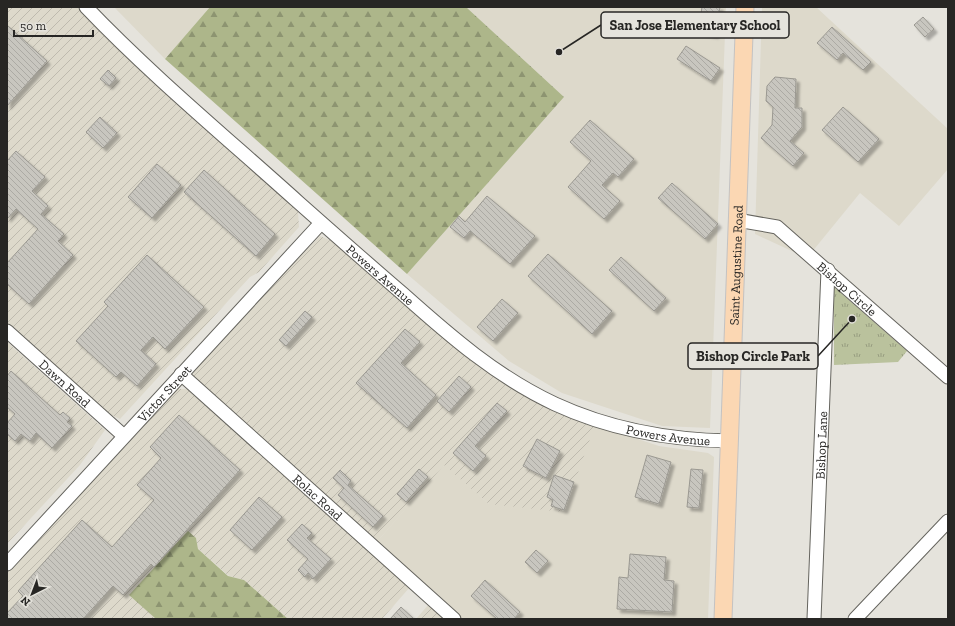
<svg xmlns="http://www.w3.org/2000/svg" width="955" height="626" font-family="'Zilla Slab',serif">
<style>
.built{fill:#ddd9cb}
.industrial{fill:url(#industrial-furrows)}
.forest{fill:url(#forest-firs)}
.park{fill:url(#park-tufts)}
.building{fill:url(#building-back-hatch);stroke:#9a9891;filter:url(#shadow)}
.lines{fill:none;stroke-linecap:round;stroke-linejoin:round}
.minor-casing{stroke:#65645e;stroke-width:15}
.major-casing{stroke:#c3c2c2;stroke-width:19}
.minor{stroke:#fff;stroke-width:13}
.major{stroke:#fbd7b3;stroke-width:17}
.labels{text-anchor:middle;stroke-width:4;stroke-linejoin:round;paint-order:stroke}
.street-label{font-size:13px;fill:#272624;stroke:#e5e3dc}
.leader{fill:none;stroke:#272624;stroke-width:1.5}
.callout-dot{fill:#272624;stroke:#e5e3dc;stroke-width:1.5}
.callout{fill:#e5e3dc;stroke:#272624;stroke-width:1.5}
.callout-label{font-size:14px;text-anchor:middle;font-weight:bold;fill:#272624}
</style>
<defs>
<pattern id="industrial-furrows" width="10" height="10" patternUnits="userSpaceOnUse"><rect width="10" height="10" fill="#ddd9cb"/><path d="M-1 1l2-2M0 10L10 0M9 11l2-2" fill="none" stroke="#bebaae"/></pattern>
<pattern id="forest-firs" width="22" height="20" patternUnits="userSpaceOnUse"><rect width="22" height="20" fill="#adb68a"/><path d="M5 1l3.5 6h-7zM16 11l3.5 6h-7z" fill="#8d9471"/></pattern>
<pattern id="park-tufts" width="24" height="20" patternUnits="userSpaceOnUse"><rect width="24" height="20" fill="#bac29d"/><path d="M3 7l-1-3M5 7V3M7 7l1-3M15 17l-1-3M17 17v-4M19 17l1-3" fill="none" stroke="#979d80"/></pattern>
<pattern id="building-back-hatch" width="6" height="6" patternUnits="userSpaceOnUse"><rect width="6" height="6" fill="#c8c6bf"/><path d="M-1 5l2 2M0 0l6 6M5-1l2 2" fill="none" stroke="#acaaa4"/></pattern>
<filter id="shadow"><feDropShadow dx="3.5" dy="3.5" stdDeviation="1" flood-color="#0004"/></filter>
</defs>
<rect width="100%" height="100%" fill="#e5e3dc"/>
<!-- built -->
<path class="built" d="M 114,7 L 210,7 L 165,59 Z
M 466,7 L 726,7 L 710,428 L 662,426 L 562,393 L 509,361 L 407,274 L 564,97 Z
M 762,7 L 816,7 L 948,129 L 948,169 L 899,226 L 860,193 L 807,258 L 755,234 Z
M 595,425 L 659,446 L 708,453 L 714,457 L 708,619 L 462,619 L 376,543 L 444,464 L 489,504 Z"/>
<!-- industrial -->
<path class="industrial" d="M 7,7 L 78,7 L 102,33 L 298,212 L 299,227 L 259,272 L 250,277 L 120,419 L 111,415 L 7,323 Z
M 320,236 L 334,242 L 481,367 L 529,398 L 595,425 L 564,512 L 489,504 L 444,465 L 376,543 L 193,376 L 194,368 Z
M 7,342 L 105,430 L 80,465 L 7,544 Z
M 175,389 L 188,389 L 410,587 L 382,619 L 288,619 L 244,580 L 229,576 L 198,549 L 196,538 L 129,594 L 156,619 L 7,619 L 7,572 Z
M 429,604 L 446,619 L 416,619 Z"/>
<!-- forest -->
<path class="forest" d="M 210,7 L 466,7 L 564,97 L 407,274 L 165,59 Z
M 188,531 L 196,538 L 198,549 L 228,576 L 244,580 L 288,619 L 156,619 L 129,595 Z"/>
<!-- park -->
<path class="park" d="M 834,287 L 907,351 L 898,362 L 834,365 Z"/>
<!-- building -->
<path class="building" d="M 702,7 L 720,7 L 715,35 L 698,32 Z
M 923,17 L 934,29 L 925,37 L 914,25 Z
M 7,25 L 47,61 L 7,106 Z
M 832,27 L 871,62 L 863,70 L 843,53 L 837,60 L 817,43 Z
M 686,46 L 720,68 L 711,81 L 677,59 Z
M 108,70 L 116,78 L 109,86 L 100,79 Z
M 775,77 L 796,79 L 795,108 L 802,108 L 802,127 L 790,141 L 804,153 L 793,166 L 761,138 L 772,125 L 773,107 L 766,101 L 767,86 Z
M 843,107 L 879,139 L 858,162 L 822,130 Z
M 100,117 L 117,133 L 103,148 L 86,132 Z
M 590,120 L 634,159 L 618,177 L 613,173 L 602,185 L 620,201 L 604,219 L 568,187 L 591,161 L 570,142 Z
M 16,151 L 45,177 L 32,191 L 48,206 L 41,214 L 64,234 L 58,241 L 73,255 L 29,304 L 7,284 L 7,263 L 38,229 L 16,209 L 7,219 L 7,161 Z
M 157,164 L 181,185 L 152,218 L 128,197 Z
M 204,170 L 275,234 L 256,256 L 184,192 Z
M 672,183 L 718,224 L 705,239 L 658,198 Z
M 487,196 L 535,236 L 510,264 L 470,231 L 464,238 L 450,227 L 459,216 L 465,222 Z
M 548,254 L 612,311 L 592,334 L 528,276 Z
M 147,255 L 204,307 L 165,349 L 153,337 L 141,350 L 156,364 L 137,386 L 121,372 L 116,377 L 76,341 L 108,306 L 104,302 Z
M 621,257 L 666,298 L 654,311 L 609,270 Z
M 502,299 L 518,313 L 493,341 L 477,327 Z
M 305,311 L 312,317 L 286,346 L 279,340 Z
M 405,329 L 420,342 L 401,363 L 436,395 L 407,428 L 356,383 Z
M 11,371 L 60,415 L 63,412 L 70,418 L 67,422 L 72,426 L 52,448 L 36,433 L 30,441 L 21,434 L 15,441 L 7,434 L 7,423 L 15,414 L 7,407 L 7,376 Z
M 459,376 L 471,387 L 449,412 L 437,401 Z
M 497,403 L 507,411 L 475,446 L 486,456 L 473,471 L 453,453 Z
M 179,415 L 240,470 L 154,567 L 151,564 L 123,595 L 113,586 L 83,619 L 7,619 L 7,613 L 23,596 L 18,591 L 82,520 L 112,547 L 154,500 L 137,485 L 161,458 L 150,447 Z
M 537,439 L 560,451 L 546,478 L 523,466 Z
M 647,455 L 671,462 L 659,504 L 635,497 Z
M 419,469 L 428,477 L 406,502 L 397,494 Z
M 691,469 L 703,470 L 699,508 L 687,507 Z
M 340,470 L 351,481 L 348,485 L 383,516 L 373,527 L 338,495 L 344,488 L 333,478 Z
M 554,475 L 574,482 L 564,510 L 551,506 L 553,500 L 547,497 Z
M 259,497 L 282,517 L 252,550 L 230,530 Z
M 302,524 L 312,533 L 307,538 L 331,559 L 313,579 L 308,573 L 305,577 L 298,570 L 308,559 L 287,540 Z
M 536,550 L 548,561 L 537,573 L 525,562 Z
M 630,554 L 666,557 L 664,580 L 674,581 L 672,612 L 617,609 L 619,577 L 628,578 Z
M 485,580 L 520,612 L 514,619 L 497,619 L 471,596 Z
M 401,607 L 414,619 L 390,619 Z"/>
<g class="lines">
<defs>
<g id="minor">
<path id="s1" d="M 86,7 C 152,76 227,138 298,202 C 333,233 368,264 403,294 C 450,336 497,377 555,404 C 609,429 670,440 730,441"/>
<path id="s2" d="M 737,220 L 777,227 L 948,377"/>
<path id="s3" d="M 7,331 L 124,436"/>
<path id="s4" d="M 181,374 L 454,619"/>
<path id="s5" d="M 7,564 L 321,223"/>
<path id="s6" d="M 814,619 L 828,270"/>
<path d="M 855,619 L 948,521"/>
</g>
<g id="major">
<path id="s7" d="M 723,619 L 745,7"/>
</g>
</defs>
<!-- minor casing -->
<use href="#minor" class="minor-casing"/>
<!-- major casing -->
<use href="#major" class="major-casing"/>
<!-- minor -->
<use href="#minor" class="minor"/>
<!-- major -->
<use href="#major" class="major"/>
</g>
<g class="labels">
<!-- street labels -->
<g class="street-label">
<text dy="5" stroke="none"><textPath href="#s7" startOffset="354">Saint Augustine Road</textPath></text>
<text dy="5" stroke="none"><textPath href="#s1" startOffset="398">Powers Avenue</textPath></text>
<text dy="5" stroke="none"><textPath href="#s2" startOffset="134">Bishop Circle</textPath></text>
<text dy="5" stroke="none"><textPath href="#s3" startOffset="78">Dawn Road</textPath></text>
<text dy="5" stroke="none"><textPath href="#s5" startOffset="232">Victor Street</textPath></text>
<text dy="5" stroke="none"><textPath href="#s1" startOffset="734">Powers Avenue</textPath></text>
<text dy="5" stroke="none"><textPath href="#s6" startOffset="174">Bishop Lane</textPath></text>
<text dy="5" stroke="none"><textPath href="#s4" startOffset="184">Rolac Road</textPath></text>
</g>
</g>
<!-- callouts -->
<path class="leader" d="M559 52L601 25M852 319L818 356"/>
<g class="callout-dot">
<circle cx="559" cy="52" r="4"/>
<circle cx="852" cy="319" r="4"/>
</g>
<g class="callout">
<rect x="601" y="12" width="188" height="26" rx="4"/>
<rect x="688" y="343" width="130" height="26" rx="4"/>
</g>
<g class="callout-label">
<text x="695" y="30">San Jose Elementary School</text>
<text x="753" y="361">Bishop Circle Park</text>
</g>
<!-- border -->
<rect width="955" height="626" fill="none" stroke="#272624" stroke-width="16"/>
<!-- north arrow -->
<g transform="translate(32 594) rotate(222)" stroke="#e5e3dc" stroke-width="3" paint-order="stroke">
<path d="M0-3L7 15L0 10L-7 15Z" fill="#272624"/>
<text y="-6" font-size="11" font-weight="bold" text-anchor="middle" fill="#272624">N</text>
</g>
<!-- scale -->
<path d="M14 30v6h79v-6" fill="none" stroke="#272624" stroke-width="2"/>
<text x="20" y="30" font-size="12" fill="#272624" stroke="#e5e3dc" stroke-width="3" paint-order="stroke">50 m</text>
</svg>
